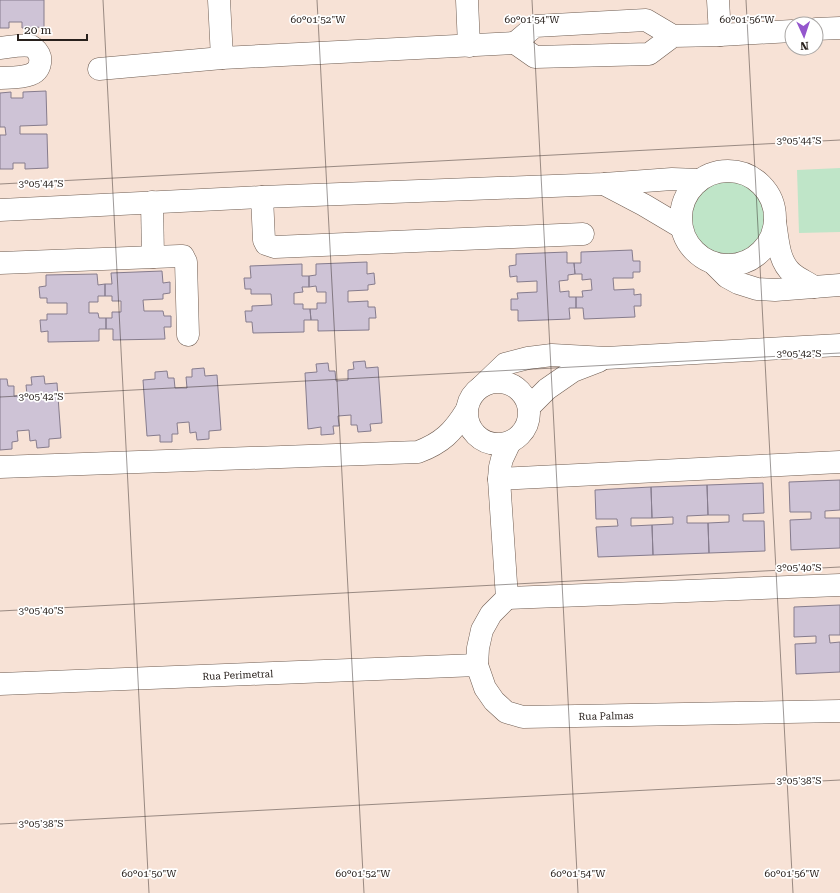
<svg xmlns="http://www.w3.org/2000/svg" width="840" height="893" font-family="'Roboto Serif',serif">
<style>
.green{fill:#bfe5c8}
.building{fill:#cec3d6;stroke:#867c8d}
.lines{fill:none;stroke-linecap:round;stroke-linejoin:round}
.minor-casing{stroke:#6f5d52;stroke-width:23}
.minor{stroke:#fff;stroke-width:22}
.ticks{fill:none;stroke:#28201c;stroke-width:1;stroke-opacity:0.45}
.labels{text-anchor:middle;stroke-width:3.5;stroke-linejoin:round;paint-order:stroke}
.street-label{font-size:10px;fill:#28201c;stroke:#fff}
.ticks-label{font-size:10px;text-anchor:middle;fill:#28201c;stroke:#fff;stroke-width:3.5;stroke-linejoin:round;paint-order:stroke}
</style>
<rect width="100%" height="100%" fill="#f7e2d6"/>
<!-- green -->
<path class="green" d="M 840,168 L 840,232 L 799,233 L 797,170 Z
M 727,179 C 736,180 745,181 753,186 C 767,196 770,214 768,230 C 767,233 767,236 766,239 C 756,255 734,264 716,259 C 708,257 700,252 696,245 C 692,237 691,228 690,219 C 690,215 690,211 690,207 C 694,190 712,182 727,179 Z"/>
<!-- building -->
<path class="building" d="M 0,0 L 44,0 L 44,27 L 22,28 L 22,22 L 9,22 L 9,28 L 0,28 Z
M 46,91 L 47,125 L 20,126 L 20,134 L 47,134 L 48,168 L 25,169 L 25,163 L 13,163 L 13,169 L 0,169 L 0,135 L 6,135 L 5,127 L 0,127 L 0,93 L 11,92 L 11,98 L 23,98 L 23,92 Z
M 632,250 L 633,261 L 640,261 L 640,272 L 633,272 L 633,278 L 613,278 L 614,290 L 634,289 L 634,295 L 641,294 L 641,306 L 634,306 L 635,317 L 584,319 L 583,308 L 576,308 L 576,297 L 583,297 L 582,291 L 592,290 L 591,279 L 582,280 L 582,274 L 575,274 L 574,263 L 581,263 L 581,252 Z
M 567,252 L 567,263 L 574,263 L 575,274 L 568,275 L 568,280 L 559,281 L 560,292 L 569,291 L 569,297 L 576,297 L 576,308 L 569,308 L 570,319 L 518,321 L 518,310 L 511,310 L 511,299 L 518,299 L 517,293 L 537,292 L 537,281 L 517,282 L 517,276 L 510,277 L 509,266 L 516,265 L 516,254 Z
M 367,262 L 367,274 L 374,273 L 375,284 L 368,285 L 368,290 L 348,291 L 348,302 L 368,301 L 368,307 L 375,307 L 376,318 L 369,318 L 369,330 L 318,331 L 318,320 L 311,320 L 310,309 L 317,309 L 317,303 L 326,303 L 326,292 L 317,292 L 316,286 L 309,287 L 309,276 L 316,275 L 316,264 Z
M 302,264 L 302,276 L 309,276 L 309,287 L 302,287 L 303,292 L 294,293 L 294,304 L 303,304 L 303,309 L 310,309 L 311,320 L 304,320 L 304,332 L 253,333 L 252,322 L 246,322 L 245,311 L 252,311 L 252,306 L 272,305 L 271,294 L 251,294 L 251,289 L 245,289 L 244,278 L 251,278 L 250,266 Z
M 162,271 L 163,283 L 170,282 L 170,293 L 163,294 L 163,299 L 143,300 L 144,311 L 163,311 L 164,316 L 171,316 L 171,327 L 164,327 L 165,339 L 113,340 L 113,329 L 106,329 L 106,318 L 112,318 L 112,312 L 121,312 L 121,301 L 112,301 L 112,296 L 105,296 L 105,284 L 112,284 L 111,273 Z
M 97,274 L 98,285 L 105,284 L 105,296 L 98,296 L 98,302 L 89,302 L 89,313 L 98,313 L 99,318 L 106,318 L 106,329 L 99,329 L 99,341 L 48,342 L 48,331 L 41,332 L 40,320 L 47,320 L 47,314 L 67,314 L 67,303 L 47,303 L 47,298 L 40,298 L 39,287 L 46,286 L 46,275 Z
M 365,361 L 366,368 L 378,367 L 382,423 L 370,424 L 371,431 L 358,432 L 357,425 L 351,425 L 351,415 L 338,416 L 339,426 L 333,426 L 334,434 L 321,435 L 321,427 L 308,429 L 305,373 L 317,372 L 316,364 L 328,363 L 329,371 L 335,371 L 336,381 L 348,380 L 348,370 L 354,369 L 353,362 Z
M 204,368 L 205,376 L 217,375 L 221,430 L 209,431 L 209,439 L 197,440 L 196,432 L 190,433 L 189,422 L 177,423 L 178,434 L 172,434 L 172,442 L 160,442 L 160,435 L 147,436 L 143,380 L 155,379 L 155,372 L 167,371 L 168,378 L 174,378 L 175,388 L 187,388 L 186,377 L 192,377 L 192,369 Z
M 44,376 L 45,384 L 57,383 L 61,438 L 49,439 L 49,447 L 37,448 L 36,440 L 30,441 L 29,430 L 17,431 L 18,441 L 12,442 L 12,449 L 0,450 L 0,379 L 7,379 L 8,386 L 14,386 L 14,396 L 27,395 L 26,385 L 32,385 L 31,377 Z
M 840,480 L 840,510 L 825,511 L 825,518 L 840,518 L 840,548 L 791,550 L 790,520 L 811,519 L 811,512 L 790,512 L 789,482 Z
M 763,483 L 764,513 L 743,514 L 743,521 L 764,521 L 765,551 L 709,553 L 708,523 L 729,522 L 729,515 L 708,515 L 707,485 Z
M 707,485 L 708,515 L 687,516 L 687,523 L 708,523 L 709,553 L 653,555 L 652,525 L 673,524 L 673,517 L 652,518 L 651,487 Z
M 651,487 L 652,518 L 631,518 L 631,526 L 652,525 L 653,555 L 598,557 L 596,527 L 618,526 L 617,519 L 596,519 L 595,490 Z
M 840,605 L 840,635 L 829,635 L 830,643 L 840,642 L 840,672 L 796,674 L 795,644 L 816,643 L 816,636 L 794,637 L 794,607 Z"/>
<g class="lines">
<defs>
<g id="minor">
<path d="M 219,0 L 222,58"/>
<path d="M 467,0 L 469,46"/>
<path d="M 718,0 L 720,35"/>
<path d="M 816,29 L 840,28"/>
<path d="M 673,36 L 649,54 L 535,57 L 515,43 L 535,26 L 646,20 L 673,36 L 720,35 L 792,31"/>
<path d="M 0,48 C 10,47 21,44 31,46 C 35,48 39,53 40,57 C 43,80 15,77 0,78"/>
<path d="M 99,69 L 222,58 L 515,43"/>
<circle cx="728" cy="218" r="47"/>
<path d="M 604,184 L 644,205 L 681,227"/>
<path d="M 262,197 L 264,240 L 266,244 L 275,247 L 583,234"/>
<path d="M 152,202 L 153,257"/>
<path d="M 0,210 L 262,197 L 604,184 L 672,179 L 699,180"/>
<path d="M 775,222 C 778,239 778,261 792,273 C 799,279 807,282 814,287"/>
<path d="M 0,263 L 180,256 L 183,256 L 186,262 L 188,335"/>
<path d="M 713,263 L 727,277 L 738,283 L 757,289 L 775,290 L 840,285"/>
<circle cx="498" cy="413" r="31"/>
<path d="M 482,386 L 505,364 L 528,358 L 552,355 L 606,358 L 840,345"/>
<path d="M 529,407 L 547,389 L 573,371 L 599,361"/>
<path id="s1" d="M 510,442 L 502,459 L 500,467 L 499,479 L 507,598 L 491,614 L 482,630 L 478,648 L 477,665 L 485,688 L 494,701 L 506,712 L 523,717 L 840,711"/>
<path d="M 0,467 L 418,452 C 442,443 453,432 466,411"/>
<path d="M 499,479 L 840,462"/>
<path d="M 507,598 L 840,585"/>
<path id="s2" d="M 0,684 L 477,665"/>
</g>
</defs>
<!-- minor casing -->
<use href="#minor" class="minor-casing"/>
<!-- minor -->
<use href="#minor" class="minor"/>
</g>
<!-- ticks -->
<path class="ticks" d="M 103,0 L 149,893M 317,0 L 364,893M 532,0 L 578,893M 746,0 L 793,893M 0,184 L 840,140M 0,397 L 840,353M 0,611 L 840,567M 0,824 L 840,780"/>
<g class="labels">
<!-- street labels -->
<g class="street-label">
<text dy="4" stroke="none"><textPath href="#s2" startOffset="238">Rua Perimetral</textPath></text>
<text dy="4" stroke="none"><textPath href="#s1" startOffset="392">Rua Palmas</textPath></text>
</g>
</g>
<g class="ticks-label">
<text x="318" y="23">60°01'52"W</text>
<text x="532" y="23">60°01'54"W</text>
<text x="747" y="23">60°01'56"W</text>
<text x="799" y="144">3°05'44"S</text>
<text x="41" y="187">3°05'44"S</text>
<text x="799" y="357">3°05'42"S</text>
<text x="41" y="400">3°05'42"S</text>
<text x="799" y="571">3°05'40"S</text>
<text x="41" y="614">3°05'40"S</text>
<text x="799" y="784">3°05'38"S</text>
<text x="41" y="827">3°05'38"S</text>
<text x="149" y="877">60°01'50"W</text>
<text x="363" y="877">60°01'52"W</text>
<text x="578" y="877">60°01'54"W</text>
<text x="792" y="877">60°01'56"W</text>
</g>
<!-- north arrow -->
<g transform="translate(804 36) rotate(177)"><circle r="19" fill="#ffffff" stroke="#a9a6a4"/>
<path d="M0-3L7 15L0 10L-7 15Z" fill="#9456cd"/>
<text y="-6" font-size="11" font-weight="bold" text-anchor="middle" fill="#28201c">N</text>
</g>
<!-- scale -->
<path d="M18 34v6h69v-6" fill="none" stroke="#28201c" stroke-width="2"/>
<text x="24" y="34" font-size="12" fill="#28201c" stroke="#ffffff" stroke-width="3" paint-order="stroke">20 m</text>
</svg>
